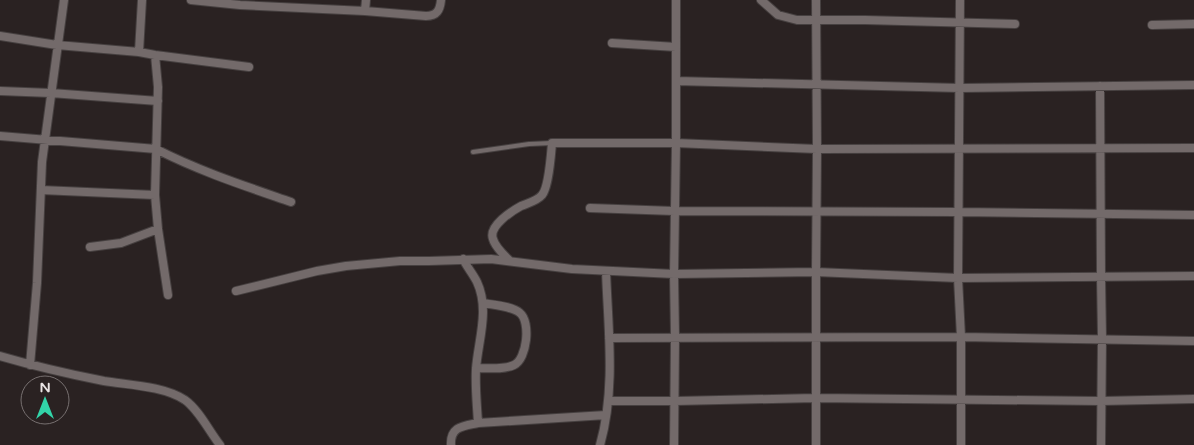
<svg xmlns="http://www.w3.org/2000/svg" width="1194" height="445" font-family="'Varela Round',sans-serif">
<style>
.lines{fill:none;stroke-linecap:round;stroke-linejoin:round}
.lane-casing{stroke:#464040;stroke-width:6}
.street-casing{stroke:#464040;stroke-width:10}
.lane{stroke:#736a6a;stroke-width:4}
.street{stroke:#736a6a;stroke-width:8}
</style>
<rect width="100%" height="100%" fill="#2a2222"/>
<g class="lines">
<defs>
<path id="lane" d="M 473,152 L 529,144 L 552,143"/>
<path id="street" d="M 191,0 L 240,5 L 365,11 L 426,16 C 437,16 440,10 441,0
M 761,0 L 778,15 L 797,20 L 865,20 L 1015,24
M 816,0 L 817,149 L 816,272 L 816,445
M 960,0 L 958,278 L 961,337 L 961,445
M 365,11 L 366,0
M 1152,25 L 1194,24
M 0,36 L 57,45 L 139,52 L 155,55 L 249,67
M 612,43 L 676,47
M 139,52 L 142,0
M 155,55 L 158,87 L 155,195 L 158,229 L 168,295
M 676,81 L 960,88 L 1194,85
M 1100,86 L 1101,277 L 1102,338 L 1101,445
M 0,91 L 51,93 L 158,101
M 0,136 L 156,149 C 199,171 245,186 291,202
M 41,190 L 155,195
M 590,208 L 674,211 L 958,212 L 1194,215
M 90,247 L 121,243 L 158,229
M 463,259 C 467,267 473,274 477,282 C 490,310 478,341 476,369 C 475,387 477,405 478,423
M 509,260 C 503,254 495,247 493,239 C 488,226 512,211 521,206 C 528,203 537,201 542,195 C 549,187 551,154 552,143 L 676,143 L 817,149 L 1194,148
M 236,291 L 317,271 L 346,266 L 400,261 L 429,261 L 491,259 L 572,269 L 674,274 L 816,272 L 958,278 L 1194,276
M 609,338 L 961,337 L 1194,341
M 0,356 C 34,366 69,374 104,381 C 129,385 164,386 185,400 C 199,410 209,431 220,445
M 30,365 L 37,283 L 42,162 L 64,0
M 476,368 C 488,368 503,370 514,365 C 527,359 531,322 520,313 C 512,306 493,305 483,303
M 608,401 L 675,401 L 815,398 L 1101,401 L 1194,399
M 451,445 C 450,426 464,426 478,423 L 606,415
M 600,445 C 616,389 608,328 606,271
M 674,445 L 675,337 L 674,274 L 676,143 L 676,0"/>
</defs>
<!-- lane casing -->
<use href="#lane" class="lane-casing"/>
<!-- street casing -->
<use href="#street" class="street-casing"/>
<!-- lane -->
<use href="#lane" class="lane"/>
<!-- street -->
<use href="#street" class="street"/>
</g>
<!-- north arrow -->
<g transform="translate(45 400)"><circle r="24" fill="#2a2222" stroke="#777070"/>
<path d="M0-4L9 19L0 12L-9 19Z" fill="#32d4a9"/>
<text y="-8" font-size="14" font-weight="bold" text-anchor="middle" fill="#eae5e5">N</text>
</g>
</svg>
